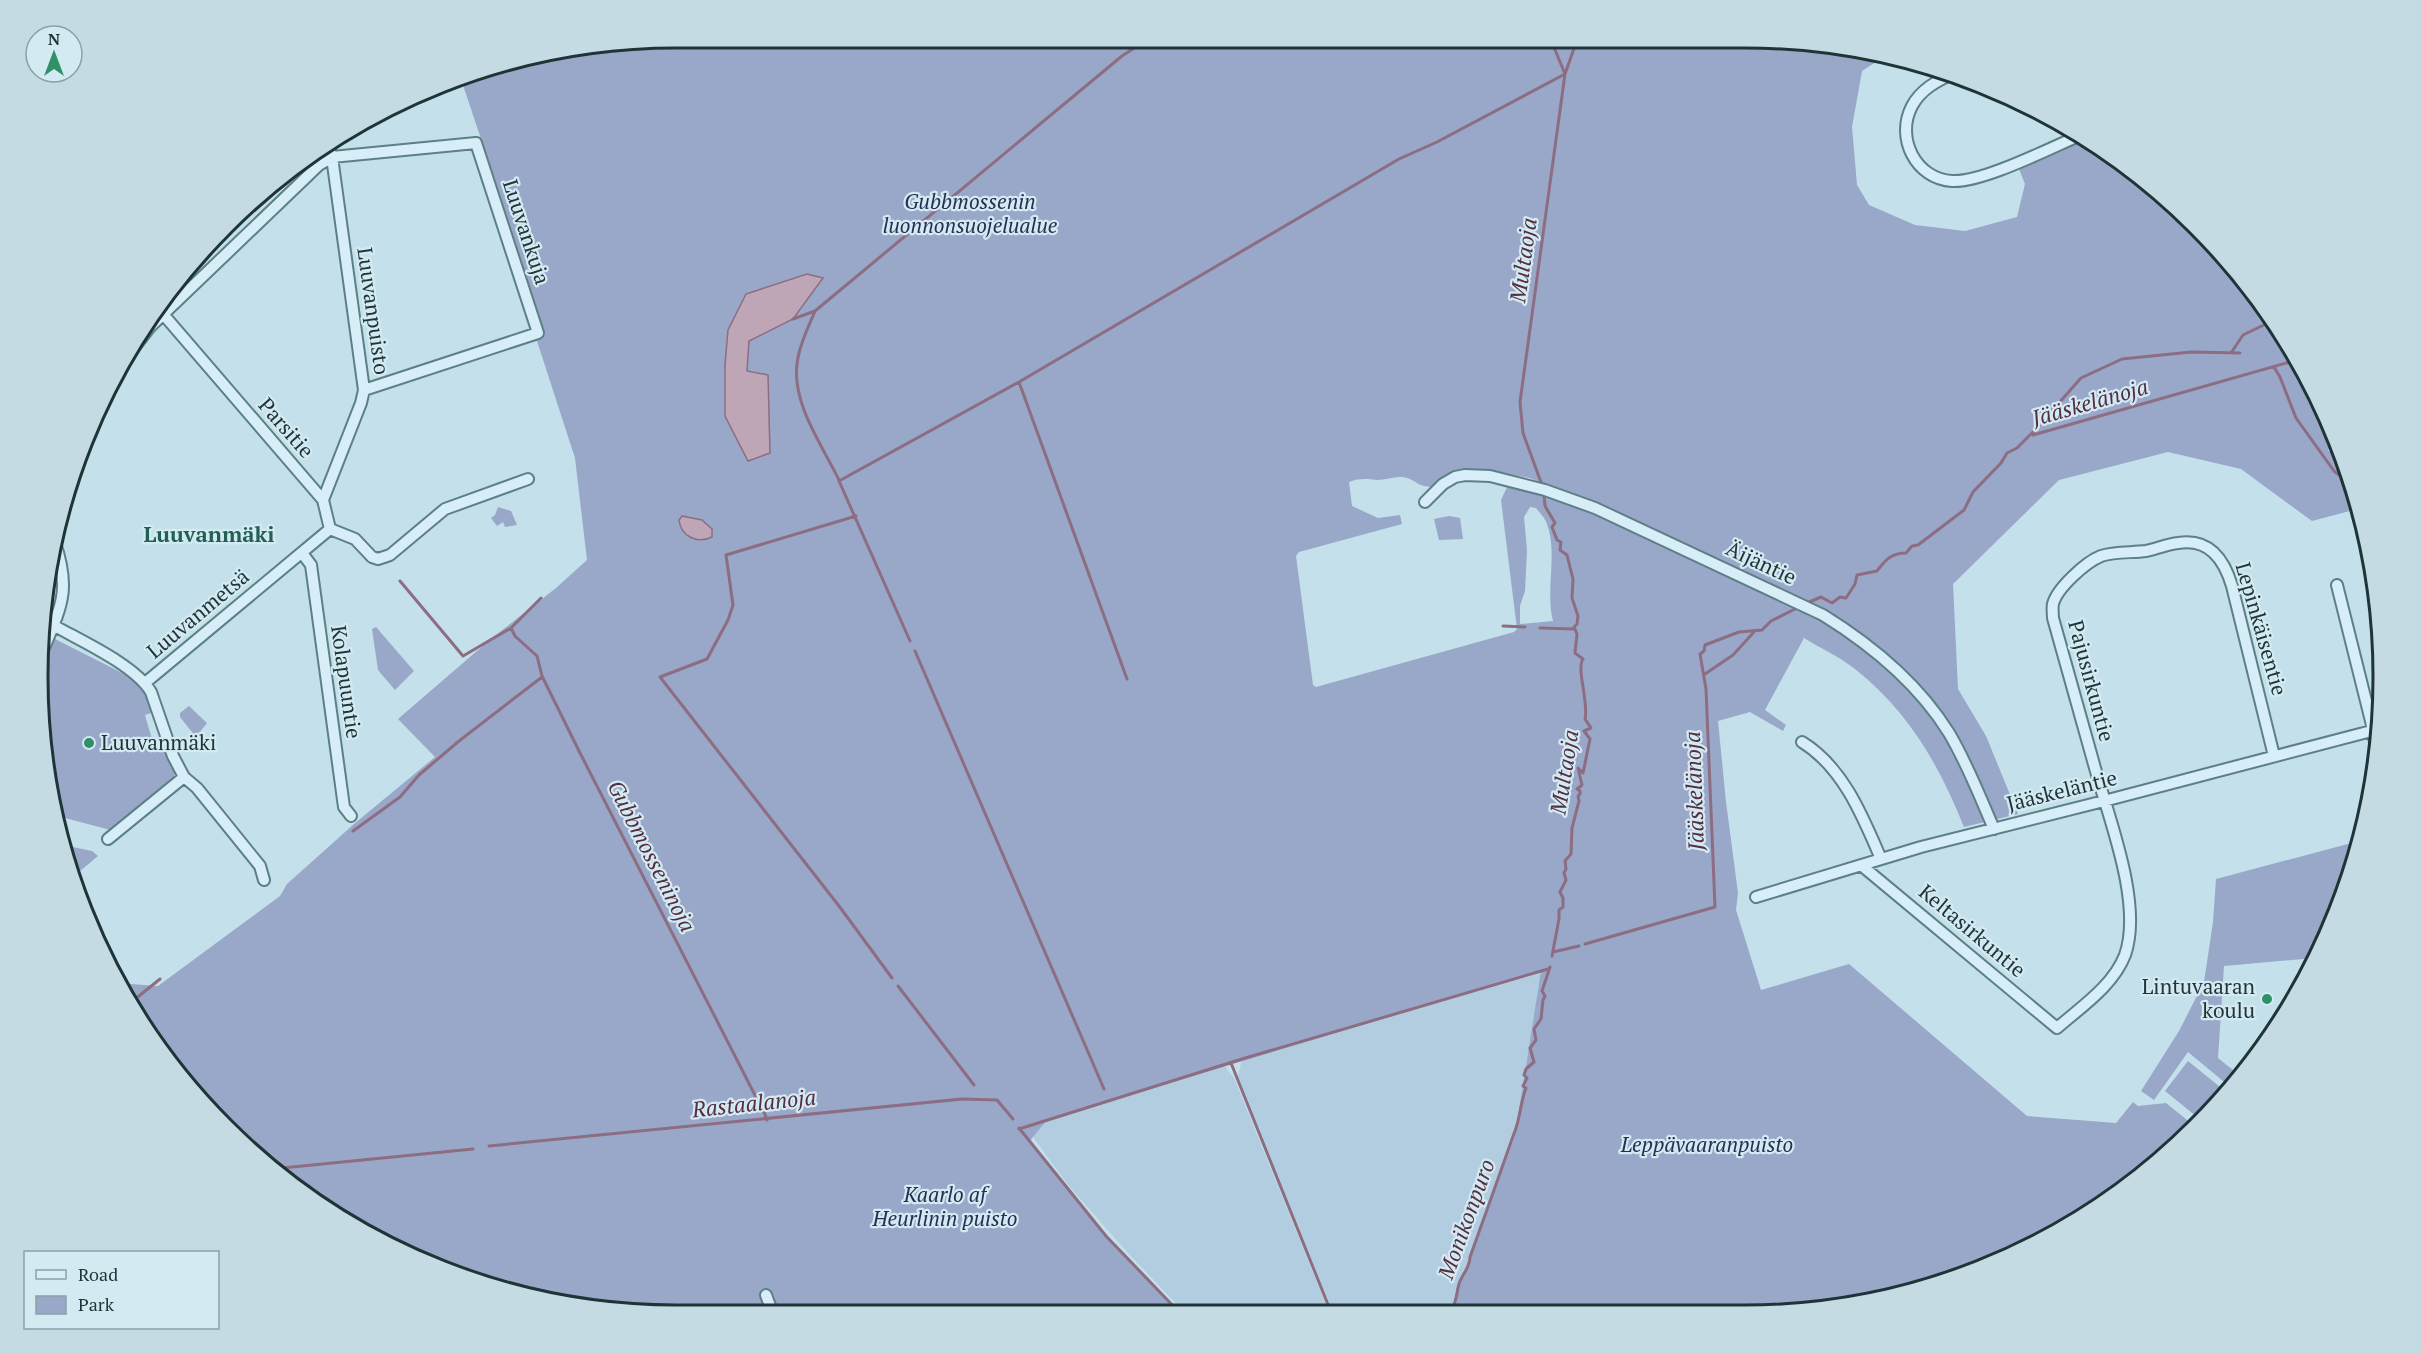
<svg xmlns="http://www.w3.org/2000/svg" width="2421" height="1353" font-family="'PT Serif',serif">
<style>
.farmland{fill:#b2cde0}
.green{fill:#99a7c9;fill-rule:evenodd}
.water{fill:#bfa6b7;stroke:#8c6d82;stroke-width:1.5}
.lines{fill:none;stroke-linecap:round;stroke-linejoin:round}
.stream{stroke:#8c6d82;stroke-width:3}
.street-casing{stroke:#5c8085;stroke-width:14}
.street{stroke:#d7edf7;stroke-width:10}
.poi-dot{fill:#309067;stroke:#d3eaf3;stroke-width:2}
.labels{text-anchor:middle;stroke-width:4.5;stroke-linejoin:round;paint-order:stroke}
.park-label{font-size:21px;font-style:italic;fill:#272e51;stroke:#d3eaf3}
.street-label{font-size:21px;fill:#1f3436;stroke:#d3eaf3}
.poi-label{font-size:21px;fill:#1f3436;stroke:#d3eaf3;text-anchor:start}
.water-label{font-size:22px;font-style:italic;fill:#542f41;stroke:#d3eaf3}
.neighbourhood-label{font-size:22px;font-weight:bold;fill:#216053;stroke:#d3eaf3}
.rim{fill:none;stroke:#1f3436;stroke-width:3}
</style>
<rect width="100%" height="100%" fill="#c4e0eb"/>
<!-- farmland -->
<path class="farmland" d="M 1542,971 L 1515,1136 L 1450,1311 L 1333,1312 L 1238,1076 L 1242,1059 Z
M 1224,1065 L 1234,1078 L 1329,1312 L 1184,1312 L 1128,1253 L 1068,1185 L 1033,1137 L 1047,1119 Z"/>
<!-- green -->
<path class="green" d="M 1786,39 L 1882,58 L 1862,71 L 1852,127 L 1857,185 L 1869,205 L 1915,225 L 1965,231 L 2017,217 L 2025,184 L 2019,169 L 2087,139 L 2166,196 L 2252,288 L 2318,394 L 2336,442 L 2328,450 L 2343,461 L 2361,508 L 2312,521 L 2241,469 L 2168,452 L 2059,480 L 1953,584 L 1958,689 L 1986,736 L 2018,814 L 1964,827 C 1939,765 1909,712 1855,669 C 1840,657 1820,648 1804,638 L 1765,710 L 1786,725 L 1783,731 L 1750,712 L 1718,721 L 1726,802 L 1738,893 L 1736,910 L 1761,990 L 1849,964 L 2027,1116 L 2116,1123 L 2133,1102 L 2138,1106 L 2166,1103 L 2197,1128 L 2099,1208 L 1950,1281 L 1828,1310 L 1450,1311 L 1515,1136 L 1541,971 L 1047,1120 L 1029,1142 L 1106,1236 L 1179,1312 L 635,1314 L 511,1294 L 357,1230 L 255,1157 L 196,1098 L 123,996 L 117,983 L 158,986 L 280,896 L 287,884 L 354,824 L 435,757 L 398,719 L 492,638 L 556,588 L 587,560 L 575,458 L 536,338 L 545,335 L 489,173 L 480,136 L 460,76 L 471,71 L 593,43 ZM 1476,469 L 1530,478 L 1574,495 L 1751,575 L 1590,510 L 1509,483 L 1501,500 L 1517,629 L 1514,632 L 1316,687 L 1313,685 L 1296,556 L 1299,552 L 1402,524 L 1400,515 L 1378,518 L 1352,506 L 1349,482 C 1360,478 1366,479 1377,480 C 1389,480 1398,474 1410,479 C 1420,484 1419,486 1431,487 C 1443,475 1460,471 1476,469 ZM 1530,507 L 1536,508 C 1540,513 1545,518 1547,524 C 1558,554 1545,590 1553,621 L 1520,624 L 1520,606 L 1525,591 L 1527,550 L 1524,517 Z
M 498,507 L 511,511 L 517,525 L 505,527 L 503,522 L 497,526 L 491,518 L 495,515 Z
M 1449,516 L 1460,518 L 1463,539 L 1439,540 L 1434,519 Z
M 376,627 L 414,671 L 395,690 L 378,670 L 372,629 Z
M 55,639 L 134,679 L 145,690 L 154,712 L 145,715 L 153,743 L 163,740 L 175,774 L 174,779 L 114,831 L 54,815 L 50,801 L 39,718 L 40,674 Z
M 189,706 L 207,723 L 196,737 L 180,717 L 180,713 Z
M 2359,841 L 2349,882 L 2315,958 L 2224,966 L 2218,1058 L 2238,1074 L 2229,1086 L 2188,1052 L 2154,1100 L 2141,1091 L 2179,1031 L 2204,982 L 2213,922 L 2216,879 Z
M 63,845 L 92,851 L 98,856 L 73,877 Z
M 2188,1061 L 2225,1091 L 2202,1121 L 2165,1091 Z"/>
<!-- water -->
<path class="water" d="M 807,274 L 823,278 L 793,319 L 749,341 L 747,371 L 768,375 L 770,453 L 748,461 L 725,416 L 725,365 L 728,330 L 746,294 Z
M 682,516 L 702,520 L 712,529 L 712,537 C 698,544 681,537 679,520 Z"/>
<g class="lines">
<!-- stream -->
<path class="stream" d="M 815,311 C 808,328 799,346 797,364 C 792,404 822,445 839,480
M 793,319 L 815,311 L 1122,56 L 1145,41
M 2231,353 L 2243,335 L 2272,321
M 2274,367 L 2280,377 L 2296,418 L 2334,471 L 2351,484
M 1019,382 L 1127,679
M 2033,435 L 2297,360
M 1542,485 L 1523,433 L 1520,402 L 1565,74 L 1577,40
M 1544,495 L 1545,506 L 1555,523 L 1552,527 L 1557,540 L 1561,542 L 1560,550 L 1567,555 L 1573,579 L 1572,598 L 1578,616 L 1577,624 L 1574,627 L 1577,634 L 1575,653 L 1583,659 C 1576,669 1589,702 1585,719 L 1591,728 L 1584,731 L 1590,739 L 1583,773 L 1578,768 L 1582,785 L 1577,789 L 1580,791 L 1580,794 L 1578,796 L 1579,801 L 1572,828 L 1571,854 L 1565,861 L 1566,869 L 1564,873 L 1566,880 L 1560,892 L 1563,898 L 1563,907 L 1559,910 L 1559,919 L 1552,956
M 856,516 L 726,555 L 733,605 L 728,620 L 707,659 L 660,677 L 839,906 L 892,978
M 400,581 L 463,656 L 511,628
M 541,598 L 511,628 L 515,636 L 537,656 L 542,676 L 578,749 L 759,1103
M 1807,603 L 1821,597 L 1832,603 L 1840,597 L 1846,598 L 1855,584 L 1857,575 L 1877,571 C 1886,559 1892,553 1906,553 L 1912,546 L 1918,545 L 1964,510 L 1973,492 L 2001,463 L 2007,453 L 2017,448 L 2034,431 L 2081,378 L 2122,359 L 2191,352 L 2240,353
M 1503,626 L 1525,627
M 1540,628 L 1574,629
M 910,641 L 839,481 L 1019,382 L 1399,159 L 1437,142 L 1565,74 L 1551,40
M 915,651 L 1104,1089
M 1705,674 L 1733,655 L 1754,632
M 353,831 L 400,797 L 419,775 L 459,741 L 542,677
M 1585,944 L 1715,907 L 1706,689 L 1700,654 L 1704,651 L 1705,645 L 1739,632 L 1762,630 L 1771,621 L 1799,607
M 1553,952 L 1579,946
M 898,986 L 974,1085
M 129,1004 L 160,979
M 1231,1063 L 1331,1312
M 764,1112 L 767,1120
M 1019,1128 L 1106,1236 L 1179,1312
M 1019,1129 L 1242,1059 L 1548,969
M 489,1146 L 962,1099 L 997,1100 L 1013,1119
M 272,1169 L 473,1149
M 1451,1311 C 1457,1302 1456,1294 1459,1284 C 1462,1274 1470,1268 1470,1257 C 1486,1213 1500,1173 1516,1128 C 1520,1116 1521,1101 1526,1088 L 1523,1086 L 1527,1078 L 1524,1075 L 1526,1069 L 1534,1062 L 1530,1048 L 1536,1040 L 1534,1029 L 1541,1019 L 1543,1000 L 1545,996 L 1542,991 L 1550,967"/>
<defs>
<path id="street" d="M 1954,73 C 1937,81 1921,89 1912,106 C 1895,138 1916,179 1952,181 C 1982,183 2050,148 2081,135
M 163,314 L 323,500 L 330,529 L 355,539 L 372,557 L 378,559 L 390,555 L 445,509 L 528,479
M 117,370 L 150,327 L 319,165 L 332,157 L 476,143 L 538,333 L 364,390
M 323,500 L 361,403 L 364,390 L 332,157 L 327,145
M 1425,502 L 1443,484 L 1455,477 L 1465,475 L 1490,476 L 1545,490 L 1595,508 L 1823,615 C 1873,646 1918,683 1949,733 C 1967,763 1980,797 1994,829
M 302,553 L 311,565 L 344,807 L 351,816
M 2337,585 L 2371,721 L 2378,758
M 53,625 C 81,641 135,665 151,692 L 173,756 L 184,777 L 197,788 L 260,866 L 264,880
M 41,655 C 61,607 72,591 54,540
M 145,683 L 330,529
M 1802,742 C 1843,767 1863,817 1881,859
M 108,839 L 184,777
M 1861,865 L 2057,1028 C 2081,1007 2113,986 2125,955 C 2143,904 2109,819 2095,768 C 2081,718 2067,668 2053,618 C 2053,614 2052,608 2053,604 C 2057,588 2086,562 2101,556 C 2115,551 2132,553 2146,551 C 2157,549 2167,544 2178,543 C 2209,538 2224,559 2232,586 L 2274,756
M 1756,897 L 1921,847 L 2104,801 L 2379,729
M 766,1295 L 773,1314"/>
</defs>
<!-- street casing -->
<use href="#street" class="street-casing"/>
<!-- street -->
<use href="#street" class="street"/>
</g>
<!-- markers -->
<g class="poi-dot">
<circle cx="89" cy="743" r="6"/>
<circle cx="2267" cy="999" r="6"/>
</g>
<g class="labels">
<!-- park labels -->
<g class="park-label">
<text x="970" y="209">Gubbmossenin<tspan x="970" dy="24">luonnonsuojelualue</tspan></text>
<text x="1707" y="1152">Leppävaaranpuisto</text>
<text x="945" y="1202">Kaarlo af<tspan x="945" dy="24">Heurlinin puisto</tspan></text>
</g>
<!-- street labels -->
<g class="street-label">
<text transform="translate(526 232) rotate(72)" y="7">Luuvankuja</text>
<text transform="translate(373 311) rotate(82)" y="7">Luuvanpuisto</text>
<text transform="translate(286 428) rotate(49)" y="7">Parsitie</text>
<text transform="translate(1761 563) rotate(25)" y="7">Äijäntie</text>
<text transform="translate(198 614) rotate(-40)" y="7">Luuvanmetsä</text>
<text transform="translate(2261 629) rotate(74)" y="7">Lepinkäisentie</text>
<text transform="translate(2091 681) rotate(75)" y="7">Pajusirkuntie</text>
<text transform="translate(346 682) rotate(82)" y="7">Kolapuuntie</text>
<text transform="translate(2062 791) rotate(-14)" y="7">Jääskeläntie</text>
<text transform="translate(1972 931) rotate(40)" y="7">Keltasirkuntie</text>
</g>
<!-- poi labels -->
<g class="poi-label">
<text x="101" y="750">Luuvanmäki</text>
<text x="2255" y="994" text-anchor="end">Lintuvaaran<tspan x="2255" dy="24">koulu</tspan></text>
</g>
<!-- water labels -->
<g class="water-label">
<text transform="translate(1523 260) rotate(-82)" y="8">Multaoja</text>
<text transform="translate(2090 402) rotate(-16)" y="8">Jääskelänoja</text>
<text transform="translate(1564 772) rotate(-81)" y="8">Multaoja</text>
<text transform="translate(1694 791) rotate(-92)" y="8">Jääskelänoja</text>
<text transform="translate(652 856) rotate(63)" y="8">Gubbmosseninoja</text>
<text transform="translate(754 1103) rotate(-6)" y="8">Rastaalanoja</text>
<text transform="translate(1466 1219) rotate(-70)" y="8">Monikonpuro</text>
</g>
<!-- neighbourhood labels -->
<g class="neighbourhood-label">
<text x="209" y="542">Luuvanmäki</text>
</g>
</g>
<!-- crop -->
<path d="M0 0H2421V1353H0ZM676 48H1745A628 628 0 0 1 2373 676V677A628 628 0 0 1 1745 1305H676A628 628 0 0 1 48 677V676A628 628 0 0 1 676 48Z" fill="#c5dbe4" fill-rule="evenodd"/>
<path class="rim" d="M676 48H1745A628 628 0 0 1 2373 676V677A628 628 0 0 1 1745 1305H676A628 628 0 0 1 48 677V676A628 628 0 0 1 676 48Z"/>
<!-- legend -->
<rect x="24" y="1251" width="195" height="78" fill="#d3eaf3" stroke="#8ba1a7" stroke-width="1.5"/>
<rect x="36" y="1270" width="30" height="9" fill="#d7edf7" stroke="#8ba1a7" stroke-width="1.5"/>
<text x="78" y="1281" font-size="18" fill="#1f3436">Road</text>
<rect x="36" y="1296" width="30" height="18" fill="#99a7c9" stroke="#8ba1a7" stroke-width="1.5"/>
<text x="78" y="1311" font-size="18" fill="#1f3436">Park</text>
<!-- north arrow -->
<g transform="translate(54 54)"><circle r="28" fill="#d3eaf3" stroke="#8ba1a7" stroke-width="1.5"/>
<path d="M0-4.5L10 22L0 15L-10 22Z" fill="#309067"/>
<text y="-9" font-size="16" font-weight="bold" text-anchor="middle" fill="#1f3436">N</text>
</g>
</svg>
